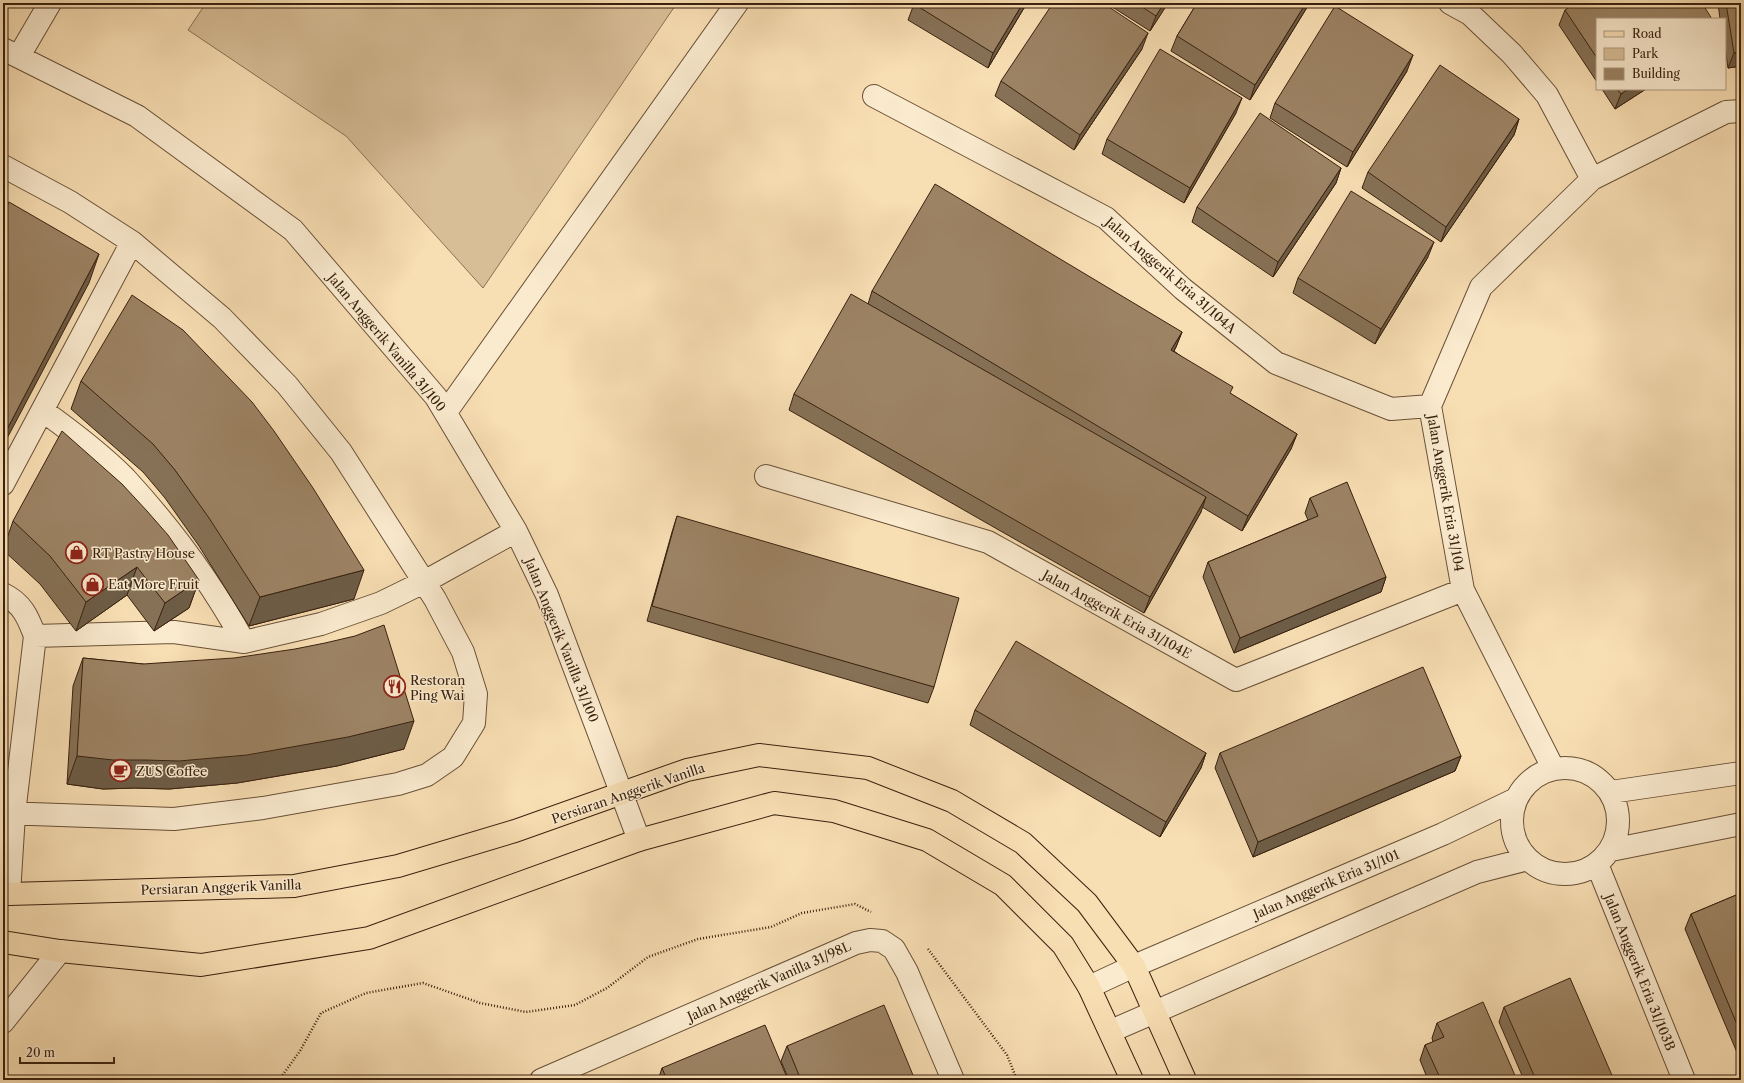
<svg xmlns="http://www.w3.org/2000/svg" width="1744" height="1083" font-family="'Libre Caslon Text',serif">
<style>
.green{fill:#d8be97;stroke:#887052}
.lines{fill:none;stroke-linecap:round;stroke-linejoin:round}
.minor-casing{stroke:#695037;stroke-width:24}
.major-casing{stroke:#39210e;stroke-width:24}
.path{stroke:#39210e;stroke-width:2.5;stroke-dasharray:1 2;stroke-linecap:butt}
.minor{stroke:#faeace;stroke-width:22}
.major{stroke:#f8deb3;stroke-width:22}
.wall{fill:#867156;stroke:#39210e}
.shaded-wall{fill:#6d5c46;stroke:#39210e}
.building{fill:#9c8364;stroke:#39210e}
.labels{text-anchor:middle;stroke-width:3;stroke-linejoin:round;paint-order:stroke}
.street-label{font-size:13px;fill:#39210e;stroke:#faeace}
.poi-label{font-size:13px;fill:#39210e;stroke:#faeace;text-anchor:start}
</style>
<rect width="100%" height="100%" fill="#f8deb3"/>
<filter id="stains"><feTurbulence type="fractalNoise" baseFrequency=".005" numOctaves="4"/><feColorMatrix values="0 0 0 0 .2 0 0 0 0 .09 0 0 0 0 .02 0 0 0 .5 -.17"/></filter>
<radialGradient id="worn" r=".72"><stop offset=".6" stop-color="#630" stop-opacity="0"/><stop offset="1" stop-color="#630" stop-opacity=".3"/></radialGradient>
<!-- green -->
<path class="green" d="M 206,3 L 677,3 L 483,288 L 346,136 L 188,30 Z"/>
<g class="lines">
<defs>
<path id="minor" d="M 1450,3 L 1470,14 L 1512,54 L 1547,95 L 1592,179
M 3,49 L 137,116 L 293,230 L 436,397 L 516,531 L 547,595 L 639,840
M 19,56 L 50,3
M 874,96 L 1106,218 L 1183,289 L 1276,363 L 1391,409 L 1430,406
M 3,166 L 70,202 L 132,242 L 222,318 L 287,385 L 341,452 L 435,599 L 463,652 L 476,694 L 474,723 L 453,757 L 427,775 L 398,784 L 263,808 L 174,819 L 3,813
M 43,411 C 71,431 100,453 125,478 C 171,528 211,582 244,642
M 446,412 L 737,3
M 766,476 L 988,542 L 1236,680 L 1463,590
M 3,484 L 132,242
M 3,594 C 22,603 28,617 35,636 L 14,814 L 9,894
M 35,636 L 174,632 L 244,642 L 321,624 L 381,603 L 424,582 L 516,531
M1512 821a53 53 0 1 1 106 0a53 53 0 1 1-106 0Z
M 1553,768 L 1463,590 L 1430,406 L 1481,287 L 1592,179 L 1726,112 L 1741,111
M 1611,792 L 1741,773
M 1611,850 L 1741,824
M 1597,864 L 1684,1080
M 1089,987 L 1134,966 L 1443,834 L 1516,799
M 3,1022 L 60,951
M 1111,1031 L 1477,872 L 1528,859
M 541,1080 L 856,943 L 870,940 L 882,941 L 894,949 L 907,972 L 953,1080"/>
<path id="major" d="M 3,892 L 9,894 L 294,886 L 398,866 L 515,831 L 687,770 L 759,755 L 868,768 L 952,801 L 1023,843 L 1087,903 L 1134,966 L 1185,1080
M 3,942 L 60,951 L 201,965 L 369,938 L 639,840 L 774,803 L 834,811 L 927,840 L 1003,885 L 1063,945 L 1089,987 L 1132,1080"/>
</defs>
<!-- minor casing -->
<use href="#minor" class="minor-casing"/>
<!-- major casing -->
<use href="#major" class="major-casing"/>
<!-- path -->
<path class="path" d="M 928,949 L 1007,1055 L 1017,1080
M 279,1080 L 300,1051 L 321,1013 L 366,993 L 423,983 L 480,1003 L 526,1012 L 575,1005 L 607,988 L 648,957 L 698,939 L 771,927 L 802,913 L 855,904 L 871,912"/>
<!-- minor -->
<use href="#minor" class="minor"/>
<!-- major -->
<use href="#major" class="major"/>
</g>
<!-- wall -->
<path class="wall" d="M 1027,3 L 988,68 L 908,20 L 914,4 Z
M 1106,3 L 1168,3 L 1150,31 Z
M 1197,3 L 1308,3 L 1306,9 L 1250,100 L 1171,51 L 1177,36 Z
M 1718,3 L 1741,3 L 1741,66 L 1728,68 L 1725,47 L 1725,19 L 1720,19 Z
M 1565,10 L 1597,19 L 1597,82 L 1559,25 Z
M 1142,49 L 1074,150 L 995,96 L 1001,81 Z
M 1407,71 L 1347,167 L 1270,118 L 1275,103 Z
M 1602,89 L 1646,89 L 1615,109 Z
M 1236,113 L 1184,203 L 1102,154 L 1107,139 Z
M 1519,119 L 1514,135 L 1441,242 L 1362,188 L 1368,172 Z
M 1341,168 L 1336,183 L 1273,277 L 1192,222 L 1197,207 Z
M 1428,257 L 1375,344 L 1293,293 L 1298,278 Z
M 872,291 L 1182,332 L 1176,347 L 1174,351 L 1231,394 L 1297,434 L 1291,449 L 1242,531 L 1202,507 L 1201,512 L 1144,613 L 789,410 L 794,394 L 868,304 Z
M 81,381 L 354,599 L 249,626 L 199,546 L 165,498 L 143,472 L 71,409 Z
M 1310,498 L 1386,577 L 1381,592 L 1234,653 L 1203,577 L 1208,562 L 1308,520 L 1305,513 Z
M 677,516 L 934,687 L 928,703 L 647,621 L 672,532 Z
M 13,521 L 199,580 L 189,608 L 154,631 L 127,595 L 76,631 L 40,584 L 3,550 Z
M 83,658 L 143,664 L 404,749 L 337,766 L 237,783 L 169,789 L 135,788 L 103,789 L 67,784 L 73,686 Z
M 975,710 L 1206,753 L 1201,768 L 1160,837 L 970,725 Z
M 1220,753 L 1461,756 L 1455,771 L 1253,857 L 1215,768 Z
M 1741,893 L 1741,1062 L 1685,929 L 1691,914 Z
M 1504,1007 L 1614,1080 L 1524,1080 L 1499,1022 Z
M 1437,1023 L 1517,1080 L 1428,1080 L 1420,1060 L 1425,1045 L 1433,1042 L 1432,1038 Z
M 787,1046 L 915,1080 L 789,1080 L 781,1061 Z
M 662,1068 L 788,1080 L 658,1080 Z"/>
<!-- shaded-wall -->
<path class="shaded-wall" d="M 1023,3 L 1027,3 L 988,68 L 993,53 Z
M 1164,3 L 1168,3 L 1150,31 L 1156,16 Z
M 1306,3 L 1308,3 L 1306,9 L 1250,100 L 1255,85 Z
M 1148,33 L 1142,49 L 1074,150 L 1080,135 Z
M 1741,51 L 1741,66 L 1728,68 L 1734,53 Z
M 1413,55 L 1407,71 L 1347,167 L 1353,152 Z
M 1628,89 L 1646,89 L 1615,109 L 1621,94 Z
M 1242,98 L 1236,113 L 1184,203 L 1190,188 Z
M 1519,119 L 1514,135 L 1441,242 L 1446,227 Z
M 1341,168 L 1336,183 L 1273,277 L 1278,262 Z
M 1434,242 L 1428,257 L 1375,344 L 1381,329 Z
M 99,254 L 89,283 L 3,446 L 3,437 Z
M 1182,332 L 1176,347 L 1166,365 L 1171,350 Z
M 1297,434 L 1291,449 L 1242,531 L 1248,516 Z
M 1206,497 L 1201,512 L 1144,613 L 1150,597 Z
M 137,567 L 127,595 L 76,631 L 86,602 Z
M 364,570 L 354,599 L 249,626 L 260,597 Z
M 1386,577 L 1381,592 L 1234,653 L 1240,638 Z
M 199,580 L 189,608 L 154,631 L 165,603 Z
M 414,721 L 404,749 L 337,766 L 237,783 L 169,789 L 135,788 L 103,789 L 67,784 L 77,756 Z
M 1206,753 L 1201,768 L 1160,837 L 1166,822 Z
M 1461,756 L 1455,771 L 1253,857 L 1258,842 Z"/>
<!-- building -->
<path class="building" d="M 915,3 L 1023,3 L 993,53 L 914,4 Z
M 1053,3 L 1103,3 L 1148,33 L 1080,135 L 1001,81 Z
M 1136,3 L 1164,3 L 1156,16 Z
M 1197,3 L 1306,3 L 1255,85 L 1177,36 Z
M 1575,3 L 1702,3 L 1712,19 L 1597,19 L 1597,58 L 1565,10 Z
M 1726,3 L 1741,3 L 1741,51 L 1734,53 Z
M 1335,6 L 1413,55 L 1353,152 L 1275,103 Z
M 1160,49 L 1242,98 L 1190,188 L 1107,139 Z
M 1440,65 L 1519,119 L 1446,227 L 1368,172 Z
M 1617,89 L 1628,89 L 1621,94 Z
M 1260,113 L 1341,168 L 1278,262 L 1197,207 Z
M 935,184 L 1182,332 L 1171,350 L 1233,387 L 1230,393 L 1297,434 L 1248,516 L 872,291 Z
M 1351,191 L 1434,242 L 1381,329 L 1298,278 Z
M 9,202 L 99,254 L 3,437 L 3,215 Z
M 851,294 L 1206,497 L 1150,597 L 794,394 Z
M 132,295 L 183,330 L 252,402 L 274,431 L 313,488 L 364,570 L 260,597 L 209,518 L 175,470 L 153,444 L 81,381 Z
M 62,431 L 122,484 L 147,511 L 168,535 L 199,580 L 165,603 L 137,567 L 86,602 L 50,556 L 13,521 Z
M 1347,482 L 1386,577 L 1240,638 L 1208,562 L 1318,516 L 1310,498 Z
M 677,516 L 959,598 L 934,687 L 652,606 Z
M 384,625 L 414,721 L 348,737 L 247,755 L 179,761 L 145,760 L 113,760 L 77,756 L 83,658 L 143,664 L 234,658 L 295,649 L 325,643 L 355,636 Z
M 1016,641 L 1206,753 L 1166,822 L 975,710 Z
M 1423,667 L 1461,756 L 1258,842 L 1220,753 Z
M 1741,893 L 1741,1034 L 1691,914 Z
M 1570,978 L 1614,1080 L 1536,1080 L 1504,1007 Z
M 1483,1002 L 1517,1080 L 1441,1080 L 1425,1045 L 1444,1037 L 1437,1023 Z
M 884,1005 L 915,1080 L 801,1080 L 787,1046 Z
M 765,1025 L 788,1080 L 667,1080 L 662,1068 Z"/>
<!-- icons -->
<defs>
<symbol id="shop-ring" viewBox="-11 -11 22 22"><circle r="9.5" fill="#faeace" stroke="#8f2418" stroke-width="1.5"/><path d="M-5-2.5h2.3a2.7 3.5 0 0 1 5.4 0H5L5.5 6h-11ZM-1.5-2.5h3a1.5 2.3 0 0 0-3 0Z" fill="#8f2418"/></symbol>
<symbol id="restaurant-ring" viewBox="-11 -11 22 22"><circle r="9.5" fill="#faeace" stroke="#8f2418" stroke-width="1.5"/><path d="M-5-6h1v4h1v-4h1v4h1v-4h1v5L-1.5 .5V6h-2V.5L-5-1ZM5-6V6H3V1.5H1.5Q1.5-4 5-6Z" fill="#8f2418"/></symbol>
<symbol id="cafe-ring" viewBox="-11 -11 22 22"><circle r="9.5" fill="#faeace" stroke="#8f2418" stroke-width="1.5"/><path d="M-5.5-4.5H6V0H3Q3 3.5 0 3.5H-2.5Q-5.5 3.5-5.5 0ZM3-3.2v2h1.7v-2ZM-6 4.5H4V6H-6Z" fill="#8f2418"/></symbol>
</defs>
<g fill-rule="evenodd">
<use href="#shop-ring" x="64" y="540" width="25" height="25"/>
<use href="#shop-ring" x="80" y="572" width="25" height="25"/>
<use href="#restaurant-ring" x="382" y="674" width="25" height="25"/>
<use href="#cafe-ring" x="108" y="758" width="25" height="25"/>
</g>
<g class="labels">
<!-- street labels -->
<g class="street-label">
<text transform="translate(1171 275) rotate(41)" y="5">Jalan Anggerik Eria 31/104A</text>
<text transform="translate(387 342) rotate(50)" y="5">Jalan Anggerik Vanilla 31/100</text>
<text transform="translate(1446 493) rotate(80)" y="5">Jalan Anggerik Eria 31/104</text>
<text transform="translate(1117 614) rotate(29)" y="5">Jalan Anggerik Eria 31/104E</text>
<text transform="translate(562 640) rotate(68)" y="5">Jalan Anggerik Vanilla 31/100</text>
<text transform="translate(628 793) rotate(-19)" y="5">Persiaran Anggerik Vanilla</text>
<text transform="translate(1326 884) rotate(-23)" y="5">Jalan Anggerik Eria 31/101</text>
<text transform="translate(221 887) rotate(-2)" y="5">Persiaran Anggerik Vanilla</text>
<text transform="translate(1640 972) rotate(68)" y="5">Jalan Anggerik Eria 31/103B</text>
<text transform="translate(769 981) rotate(-24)" y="5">Jalan Anggerik Vanilla 31/98L</text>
</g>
<!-- poi labels -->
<g class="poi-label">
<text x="92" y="558">RT Pastry House</text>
<text x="108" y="589">Eat More Fruit</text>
<text x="410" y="685">Restoran<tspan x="410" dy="15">Ping Wai</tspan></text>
<text x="136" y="776">ZUS Coffee</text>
</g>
</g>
<!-- margin -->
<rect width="1744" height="1083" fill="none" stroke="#f8deb3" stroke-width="16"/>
<rect x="4" y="4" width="1736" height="1075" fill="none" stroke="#39210e" stroke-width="2"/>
<rect x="8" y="8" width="1728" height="1067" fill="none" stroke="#39210e"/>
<!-- legend -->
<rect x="1596" y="18" width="130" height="72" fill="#faeace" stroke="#ad9a81"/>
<rect x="1604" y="31" width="20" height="6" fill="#f8deb3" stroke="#ad9a81"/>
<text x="1632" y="38" font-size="12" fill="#39210e">Road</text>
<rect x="1604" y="48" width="20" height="12" fill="#d8be97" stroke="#ad9a81"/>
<text x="1632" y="58" font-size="12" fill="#39210e">Park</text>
<rect x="1604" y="68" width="20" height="12" fill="#9c8364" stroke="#ad9a81"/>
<text x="1632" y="78" font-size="12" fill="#39210e">Building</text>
<!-- scale -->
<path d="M20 1057v6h94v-6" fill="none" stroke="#39210e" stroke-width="2"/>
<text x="26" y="1057" font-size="12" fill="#39210e" stroke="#faeace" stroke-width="3" paint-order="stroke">20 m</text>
<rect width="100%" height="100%" filter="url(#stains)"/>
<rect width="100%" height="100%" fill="url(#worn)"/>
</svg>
